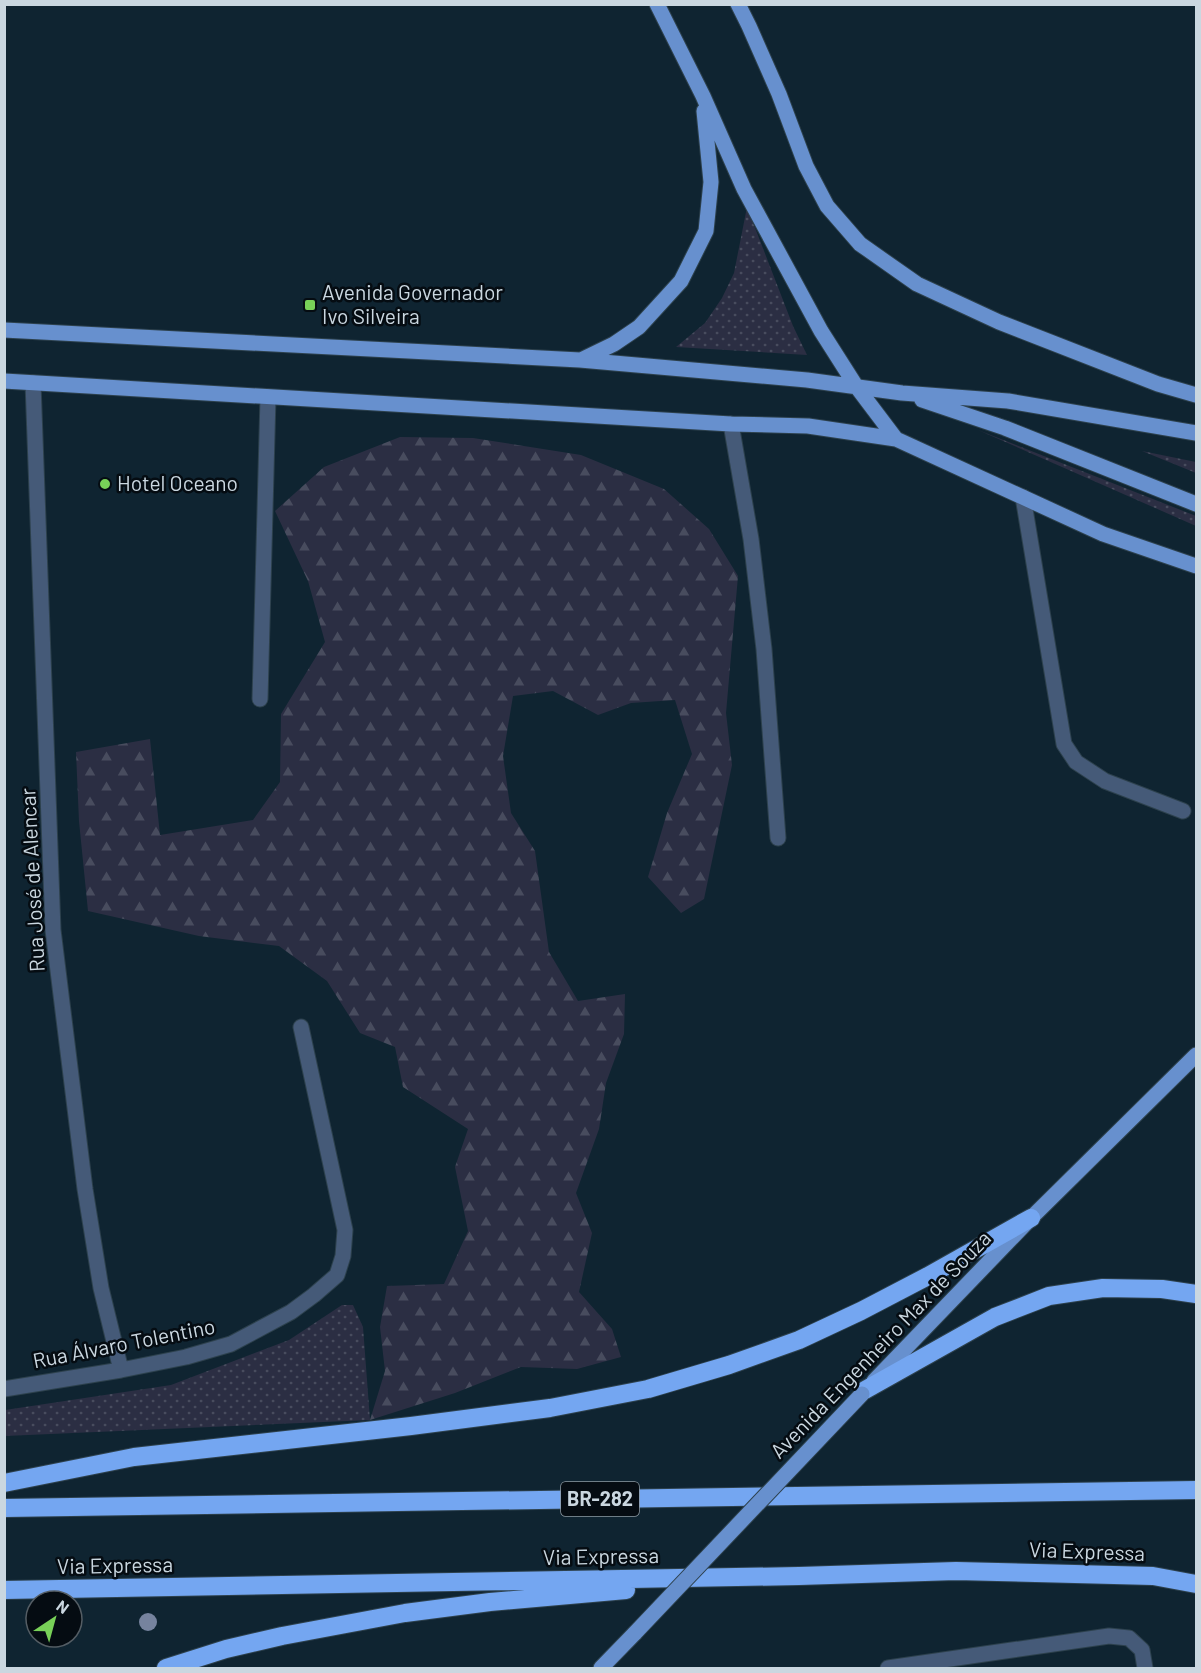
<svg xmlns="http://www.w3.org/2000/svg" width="1201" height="1673" font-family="Barlow,sans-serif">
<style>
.grass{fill:url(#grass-dots)}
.forest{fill:url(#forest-firs)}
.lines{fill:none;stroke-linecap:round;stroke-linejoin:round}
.minor-casing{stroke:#2d414d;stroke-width:17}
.major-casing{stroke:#2d414d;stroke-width:17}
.highway-casing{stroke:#2d414d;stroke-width:20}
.minor{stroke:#455a78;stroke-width:15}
.major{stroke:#6790ce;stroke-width:15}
.highway{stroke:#74a6f1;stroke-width:18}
.major-bridge-casing{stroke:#2d414d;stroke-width:17;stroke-linecap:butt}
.major-bridge{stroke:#6790ce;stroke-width:15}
.tree{fill:#76839e}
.poi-dot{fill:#78d158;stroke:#050c12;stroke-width:2}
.labels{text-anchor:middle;stroke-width:5;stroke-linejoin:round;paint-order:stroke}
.shield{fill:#050c12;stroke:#8f9aa2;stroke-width:1.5}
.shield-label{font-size:20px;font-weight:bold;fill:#cad7e0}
.poi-label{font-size:21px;fill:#cad7e0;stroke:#050c12;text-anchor:start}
.street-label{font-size:21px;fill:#cad7e0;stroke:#050c12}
</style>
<defs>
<pattern id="grass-dots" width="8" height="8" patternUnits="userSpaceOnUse" patternTransform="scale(1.5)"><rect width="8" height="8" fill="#2b2e43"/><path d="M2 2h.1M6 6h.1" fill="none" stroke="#484c5e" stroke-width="1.8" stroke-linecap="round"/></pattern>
<pattern id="forest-firs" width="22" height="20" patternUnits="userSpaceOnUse" patternTransform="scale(1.5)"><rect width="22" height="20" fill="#2b2e43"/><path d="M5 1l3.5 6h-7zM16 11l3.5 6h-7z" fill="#484c5e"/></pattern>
</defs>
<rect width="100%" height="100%" fill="#0f2431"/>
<!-- grass -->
<path class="grass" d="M 747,207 L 793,326 L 807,355 L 676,347 L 705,323 L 722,298 L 734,273 Z
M 978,430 L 1196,516 L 1196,526 Z
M 1142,451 L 1196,462 L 1196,473 Z
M 342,1305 L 353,1305 L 363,1327 L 370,1420 L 5,1436 L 5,1410 L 171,1385 L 289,1340 Z"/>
<!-- forest -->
<path class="forest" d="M 400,437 L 473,438 L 581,455 L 664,489 L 709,529 L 738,576 L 726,713 L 732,765 L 704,899 L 681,913 L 648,877 L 667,813 L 692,754 L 675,700 L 631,703 L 598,715 L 553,691 L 513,696 L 503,756 L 511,813 L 535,851 L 549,952 L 578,1001 L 625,994 L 624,1034 L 606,1083 L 599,1129 L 576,1193 L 592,1233 L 579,1292 L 612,1329 L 621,1357 L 577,1369 L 521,1367 L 455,1393 L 370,1420 L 385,1371 L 380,1327 L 387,1286 L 444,1284 L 468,1231 L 455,1167 L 468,1129 L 403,1087 L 395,1047 L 360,1033 L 327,981 L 279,946 L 199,936 L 88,911 L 79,821 L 76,752 L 150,739 L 160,835 L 253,820 L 280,782 L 281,714 L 325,642 L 308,581 L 275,511 L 324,467 Z"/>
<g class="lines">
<defs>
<path id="minor" d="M 33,383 L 53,930 L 85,1189 L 101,1288 L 121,1370
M 731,424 L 751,539 L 764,649 L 778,838
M 1023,497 L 1064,744 L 1076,762 L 1105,781 L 1183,811
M 260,699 L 268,397
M 4,1389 L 121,1370 L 186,1357 L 231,1344 L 291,1312 L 314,1295 L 337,1275 L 343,1256 L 345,1230 L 301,1027
M 888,1668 L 1109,1636 L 1129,1638 L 1142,1650 L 1145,1668"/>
<path id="major" d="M 657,4 L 703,96 L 744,189 L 821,331 L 856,386 L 896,439
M 738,4 L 749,26 L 779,94 L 806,166 L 827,206 L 860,244 L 917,284 L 999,322 L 1158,384 L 1196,395
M 4,330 L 580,360 L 807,380 L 902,393 L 1008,401 L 1196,433
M 581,360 L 614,344 L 639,327 L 681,281 L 706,231 L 711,182 L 704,111
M 4,381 L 731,424 L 808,426 L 896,439 L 1103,534 L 1196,566
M 922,400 L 1005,428 L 1196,504
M 874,1381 L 1031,1218 L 1196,1055
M 601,1668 L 635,1633"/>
<path id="highway" d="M 865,1390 L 995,1317 L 1049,1296 L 1103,1288 L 1162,1289 L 1196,1294
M 4,1483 L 134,1457 L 411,1426 L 550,1408 L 648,1389 L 729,1365 L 799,1340 L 861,1311 L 928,1276 L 1031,1218
M 4,1508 L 1196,1490
M 4,1590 L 799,1576 L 956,1571 L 1153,1576 L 1196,1584
M 166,1668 L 226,1649 L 282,1636 L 405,1613 L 490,1602 L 626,1590"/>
</defs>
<!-- minor casing -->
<use href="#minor" class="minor-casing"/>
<!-- major casing -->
<use href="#major" class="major-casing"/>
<!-- highway casing -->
<use href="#highway" class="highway-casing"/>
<!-- minor -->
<use href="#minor" class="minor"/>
<!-- major -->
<use href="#major" class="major"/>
<!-- highway -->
<use href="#highway" class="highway"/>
<defs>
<path id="major-bridge" d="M 635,1633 L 862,1394"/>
</defs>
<!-- major-bridge casing -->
<use href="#major-bridge" class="major-bridge-casing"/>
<!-- major-bridge -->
<use href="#major-bridge" class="major-bridge"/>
</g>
<!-- trees -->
<circle class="tree" cx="148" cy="1622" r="9"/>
<!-- markers -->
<g class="poi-dot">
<rect x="304" y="299" width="12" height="12" rx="3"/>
<circle cx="105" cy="484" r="6"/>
</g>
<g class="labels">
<!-- shield labels -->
<rect class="shield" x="561" y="1482" width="78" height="34" rx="4.5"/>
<g class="shield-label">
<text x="600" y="1506">BR-282</text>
</g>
<!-- poi labels -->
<g class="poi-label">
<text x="322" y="300">Avenida Governador<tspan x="322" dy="24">Ivo Silveira</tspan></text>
<text x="117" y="491">Hotel Oceano</text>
</g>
<!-- street labels -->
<g class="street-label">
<text transform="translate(33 880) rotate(-93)" y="7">Rua José de Alencar</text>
<text transform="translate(124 1344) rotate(-11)" y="7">Rua Álvaro Tolentino</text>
<text transform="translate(881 1345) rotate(-46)" y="7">Avenida Engenheiro Max de Souza</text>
<text transform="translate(1087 1552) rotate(2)" y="7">Via Expressa</text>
<text transform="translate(601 1557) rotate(-1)" y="7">Via Expressa</text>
<text transform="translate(115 1566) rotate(-1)" y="7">Via Expressa</text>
</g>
</g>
<!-- border -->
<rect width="1201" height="1673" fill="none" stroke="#cad7e0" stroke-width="12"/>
<!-- north arrow -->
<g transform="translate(54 1619) rotate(36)"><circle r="28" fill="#050c12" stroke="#545d64" stroke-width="1.5"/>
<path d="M0-4.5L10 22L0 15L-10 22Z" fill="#78d158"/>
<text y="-9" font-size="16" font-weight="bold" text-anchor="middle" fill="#cad7e0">N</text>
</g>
</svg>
